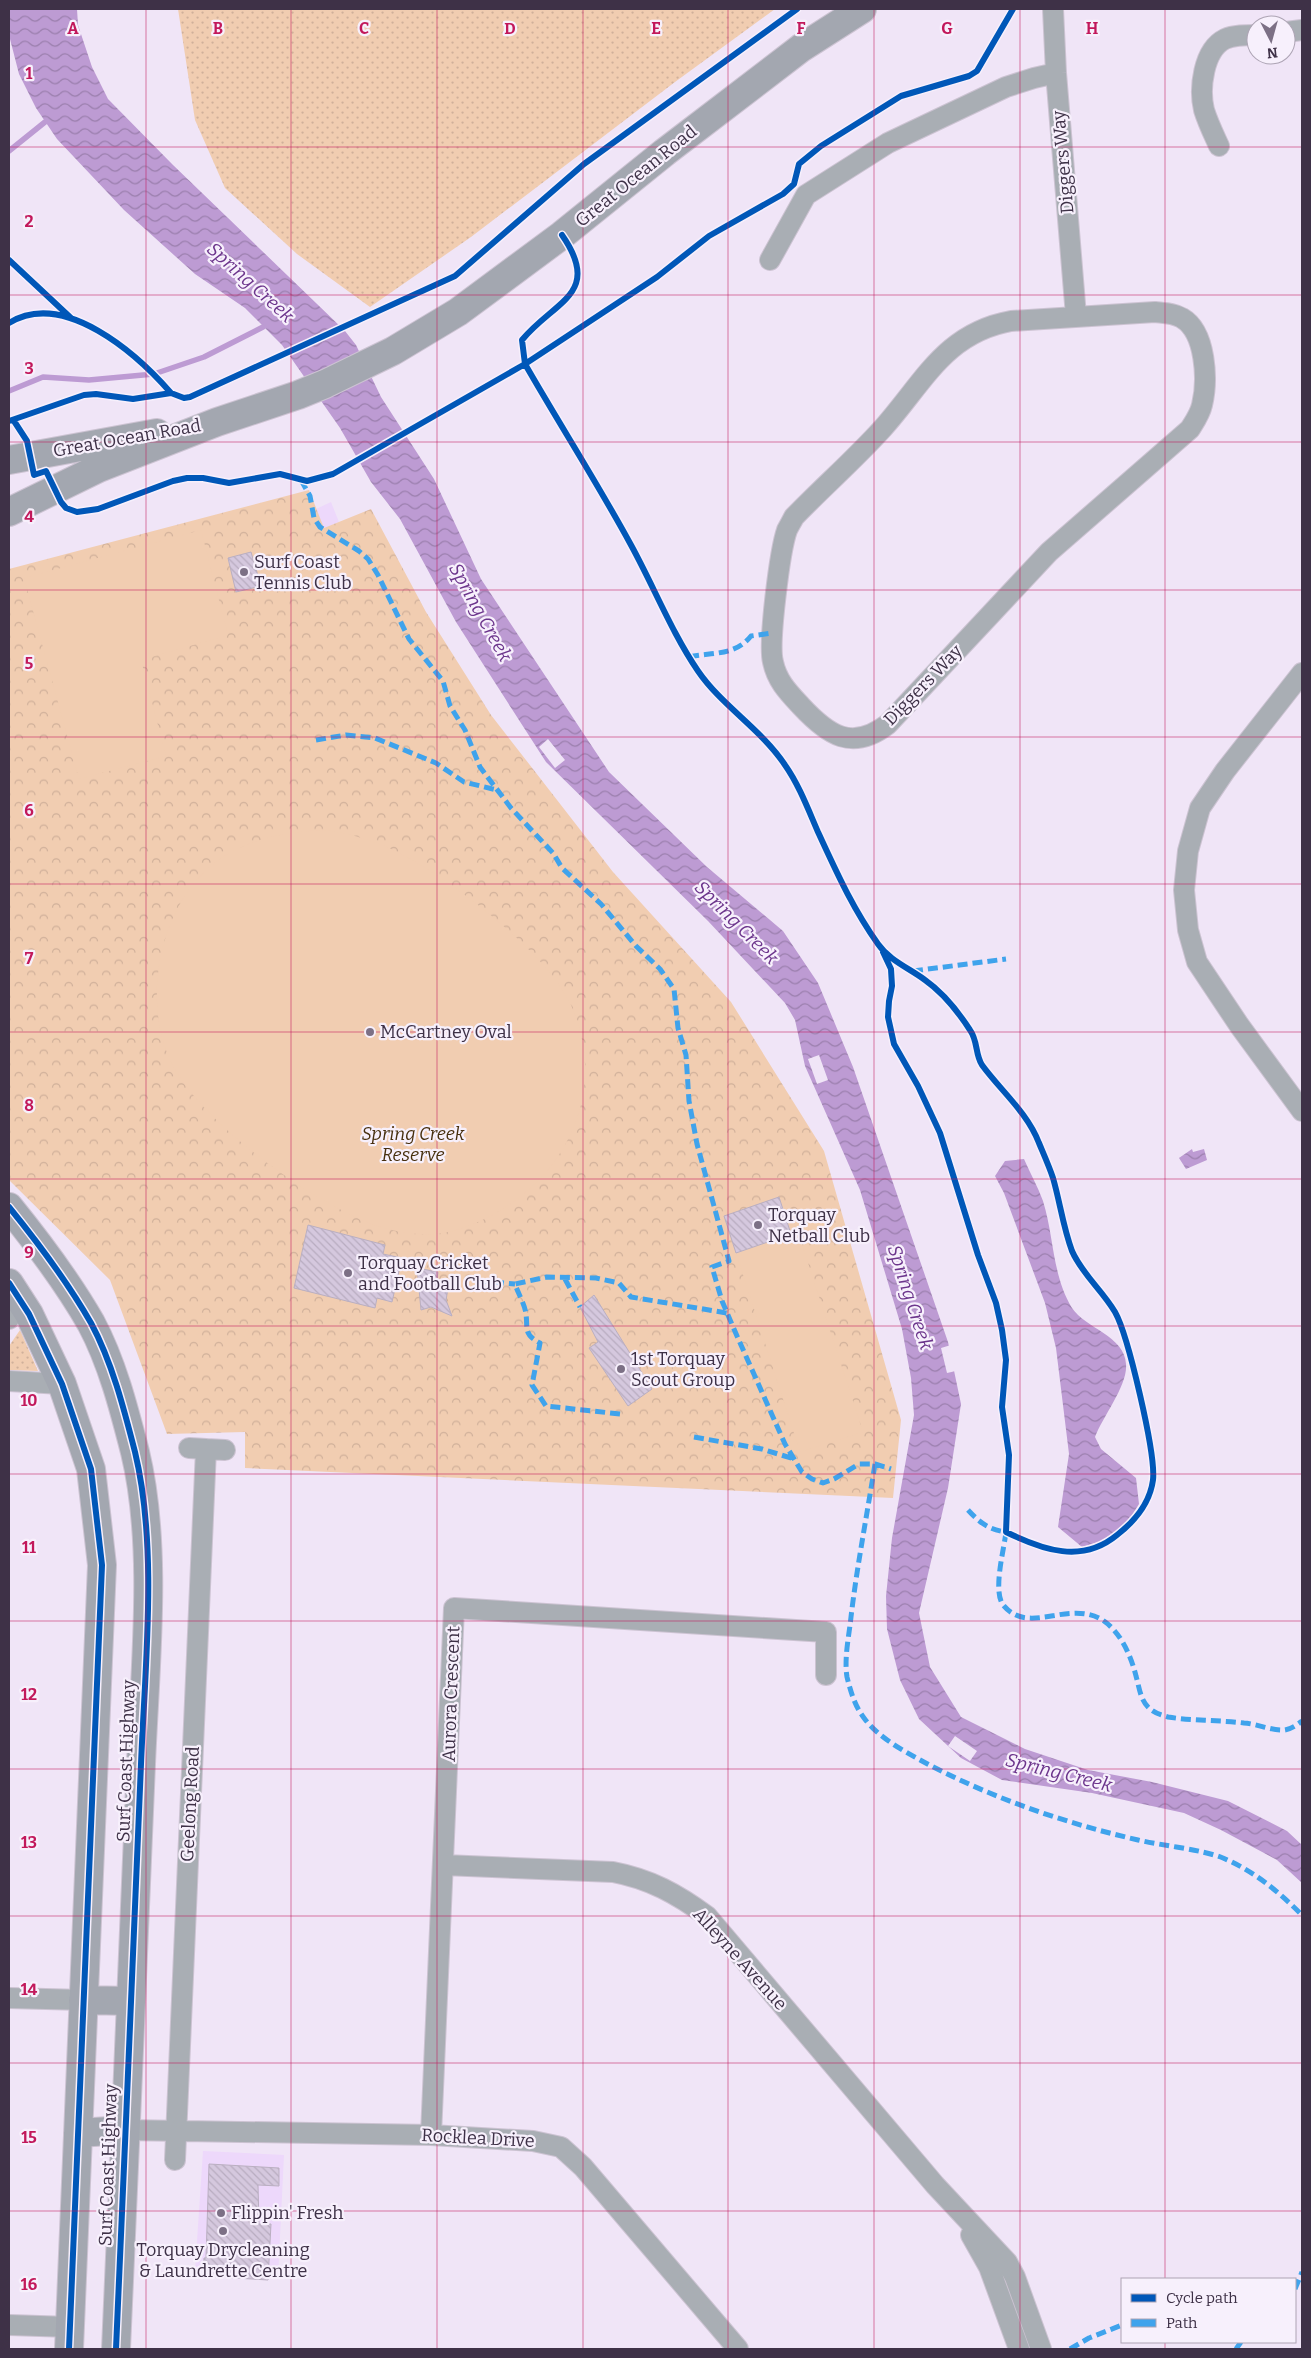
<svg xmlns="http://www.w3.org/2000/svg" width="1311" height="2358" font-family="Bitter,serif">
<style>
.built{fill:#edd8fb}
.grass{fill:url(#grass-dots)}
.park{fill:url(#park-crowns)}
.pitch{fill:#f1cdb1}
.water{fill:url(#water-waves)}
.pier{fill:#f0e5f7}
.lines{fill:none;stroke-linecap:round;stroke-linejoin:round}
.stream{stroke:#bd9bd3;stroke-width:5.5}
.building{fill:url(#building-back-hatch);stroke:#baafc1}
.street-casing{stroke:#ccc3d2;stroke-width:22}
.primary-casing{stroke:#ccc3d2;stroke-width:30}
.street{stroke:#a9aeb4;stroke-width:20}
.primary{stroke:#a3a7b0;stroke-width:28}
.quiet{stroke:#3fa3ec;stroke-width:5;stroke-dasharray:10 5;stroke-linecap:butt}
.cycleway-casing{stroke:#f7f0fc;stroke-width:9}
.cycleway{stroke:#0057b8;stroke-width:6}
.grid{fill:none;stroke:#c2185b;stroke-width:1;stroke-opacity:0.55}
.poi-dot{fill:#7c7085;stroke:#f7f0fc;stroke-width:2}
.labels{text-anchor:middle;stroke-width:4.5;stroke-linejoin:round;paint-order:stroke}
.street-label{font-size:18px;fill:#3e3147;stroke:#f7f0fc}
.poi-label{font-size:18px;fill:#3e3147;stroke:#f7f0fc;text-anchor:start}
.park-label{font-size:18px;font-style:italic;fill:#472f0e;stroke:#f7f0fc}
.water-label{font-size:19px;font-style:italic;fill:#6c358c;stroke:#f7f0fc}
.grid-label{font-size:16px;text-anchor:middle;font-weight:bold;fill:#c2185b;stroke:#f7f0fc;stroke-width:4.5;stroke-linejoin:round;paint-order:stroke}
</style>
<defs>
<pattern id="grass-dots" width="8" height="8" patternUnits="userSpaceOnUse" patternTransform="scale(1.25)"><rect width="8" height="8" fill="#f1cdb1"/><path d="M2 2h.1M6 6h.1" fill="none" stroke="#d0b09a" stroke-width="1.8" stroke-linecap="round"/></pattern>
<pattern id="park-crowns" width="20" height="18" patternUnits="userSpaceOnUse" patternTransform="scale(1.25)"><rect width="20" height="18" fill="#f1cdb1"/><path d="M2 6a3 3 0 1 1 6 0M12 15a3 3 0 1 1 6 0" fill="none" stroke="#d0b09a"/></pattern>
<pattern id="water-waves" width="16" height="10" patternUnits="userSpaceOnUse" patternTransform="scale(1.25)"><rect width="16" height="10" fill="#bd9bd3"/><path d="M0 5q4-4 8 0t8 0" fill="none" stroke="#9b7fad"/></pattern>
<pattern id="building-back-hatch" width="6" height="6" patternUnits="userSpaceOnUse" patternTransform="scale(1.25)"><rect width="6" height="6" fill="#d5c8de"/><path d="M-1 5l2 2M0 0l6 6M5-1l2 2" fill="none" stroke="#b8acc0"/></pattern>
</defs>
<rect width="100%" height="100%" fill="#f0e5f7"/>
<!-- built -->
<path class="built" d="M 331,502 L 339,522 L 324,528 L 316,509 Z
M 203,2151 L 284,2155 L 278,2278 L 195,2271 Z"/>
<!-- grass -->
<path class="grass" d="M 178,9 L 775,9 L 675,82 L 471,237 L 370,307 L 297,254 L 225,188 L 195,120 Z
M 20,1330 L 38,1371 L 9,1370 L 9,1346 Z"/>
<!-- park -->
<path class="park" d="M 309,490 L 324,528 L 371,509 L 426,612 L 491,715 L 613,872 L 731,1002 L 824,1151 L 901,1420 L 893,1498 L 245,1468 L 245,1432 L 167,1434 L 110,1280 L 9,1180 L 9,569 Z"/>
<!-- pitch -->
<path class="pitch" d="M 201,530 L 228,635 L 141,660 L 166,756 L 79,779 L 24,578 Z
M 327,830 C 346,833 364,838 382,845 C 437,867 547,951 571,1005 C 614,1102 554,1198 460,1229 C 436,1237 408,1235 384,1228 C 320,1209 204,1125 173,1066 C 141,1005 158,909 212,865 C 244,839 287,831 327,830 Z
M 798,1232 L 863,1432 L 800,1452 L 736,1253 Z"/>
<!-- water -->
<path class="water" d="M 9,9 L 77,9 L 78,25 L 92,67 L 108,99 L 173,165 L 345,331 L 356,345 L 381,397 L 434,479 L 481,579 L 609,772 L 707,867 L 783,931 L 818,983 L 853,1067 L 948,1342 L 961,1404 L 948,1488 L 919,1613 L 930,1667 L 961,1717 L 1025,1749 L 1088,1770 L 1152,1782 L 1228,1801 L 1287,1831 L 1302,1845 L 1302,1883 L 1277,1860 L 1221,1830 L 1184,1813 L 1092,1793 L 1002,1780 L 961,1758 L 919,1719 L 900,1680 L 887,1629 L 886,1596 L 892,1538 L 914,1415 L 911,1378 L 902,1329 L 860,1190 L 805,1066 L 795,1020 L 785,1003 L 708,921 L 546,762 L 456,622 L 400,519 L 371,482 L 340,428 L 282,345 L 245,308 L 195,274 L 124,210 L 57,139 L 36,108 L 19,74 L 10,39 Z
M 1192,1149 L 1193,1152 L 1204,1149 L 1207,1160 L 1186,1169 L 1179,1158 Z
M 1024,1159 C 1030,1173 1038,1187 1043,1201 C 1054,1236 1052,1275 1072,1308 C 1085,1328 1125,1336 1126,1364 C 1128,1385 1103,1416 1095,1437 L 1101,1449 L 1136,1478 L 1139,1504 L 1119,1536 L 1082,1547 L 1058,1527 L 1069,1454 L 1056,1348 L 1045,1303 L 1004,1193 L 995,1176 L 1005,1161 Z"/>
<!-- pier -->
<path class="pier" d="M 548,739 L 565,760 L 555,768 L 539,747 Z
M 819,1055 L 828,1080 L 817,1084 L 808,1059 Z
M 951,1345 L 956,1371 L 947,1373 L 941,1348 Z
M 955,1736 L 977,1751 L 970,1761 L 948,1746 Z"/>
<g class="lines">
<!-- stream -->
<path class="stream" d="M 9,151 L 45,122
M 9,391 L 43,377 L 89,380 L 154,374 L 204,357 L 263,327"/>
</g>
<!-- building -->
<path class="building" d="M 251,552 L 261,586 L 236,592 L 228,558 Z
M 779,1197 L 791,1234 L 736,1253 L 724,1216 Z
M 308,1225 L 385,1245 L 383,1254 L 402,1258 L 392,1302 L 377,1298 L 375,1308 L 294,1288 Z
M 417,1268 L 438,1272 L 437,1282 L 449,1283 L 446,1300 L 452,1316 L 431,1307 L 421,1310 Z
M 594,1295 L 652,1389 L 628,1406 L 589,1348 L 598,1342 L 580,1307 Z
M 209,2164 L 279,2168 L 279,2186 L 258,2185 L 259,2224 L 271,2224 L 268,2280 L 203,2276 L 204,2258 L 206,2258 Z"/>
<g class="lines">
<defs>
<path id="street" d="M 1053,9 L 1056,73 L 1076,316
M 1286,32 L 1302,30
M 1219,146 C 1214,135 1208,123 1204,110 C 1199,89 1203,50 1225,39 C 1234,35 1246,35 1256,35
M 770,260 L 806,195 L 888,143 L 1006,87 L 1034,78 L 1056,73
M 1155,312 C 1164,313 1174,313 1182,318 C 1206,332 1208,380 1202,405 C 1200,414 1195,421 1190,429 L 1049,552 L 888,724 C 852,752 828,735 801,706 C 788,692 777,681 773,662 C 768,643 780,550 787,530 C 789,526 792,521 794,517 C 823,487 855,459 883,428 C 924,382 945,333 1011,321 Z
M 1302,673 L 1225,771 L 1200,808 L 1188,851 L 1184,890 L 1188,930 L 1197,962 L 1239,1025 L 1302,1111
M 9,1319 L 14,1291
M 9,1381 L 62,1384
M 189,1448 L 206,1449
M 444,1865 L 613,1872 C 650,1879 677,1894 707,1916 L 935,2185 L 1007,2262 L 1015,2277 L 1041,2349
M 9,1998 L 83,2000
M 125,2130 L 431,2135 L 533,2141 L 561,2147 L 583,2167 L 738,2349
M 431,2135 L 454,1608 L 826,1632 L 826,1675
M 175,2160 L 206,1449 L 225,1450
M 971,2235 L 989,2267 L 1019,2349
M 9,2325 L 70,2327"/>
<path id="primary" d="M 9,460 L 157,433
M 9,512 L 99,468 L 217,422 L 298,395 L 325,384 L 393,351 L 458,312 L 562,235 L 665,152 L 801,48 L 862,9
M 9,1207 C 39,1244 67,1281 91,1323 C 112,1362 124,1409 135,1452 C 158,1547 145,1666 141,1764 C 134,1959 124,2154 116,2349
M 9,1283 L 29,1314 L 62,1384 L 91,1469 L 102,1565 L 69,2349
M 83,2000 L 130,2001
M 78,2133 L 125,2130"/>
</defs>
<!-- street casing -->
<use href="#street" class="street-casing"/>
<!-- primary casing -->
<use href="#primary" class="primary-casing"/>
<!-- street -->
<use href="#street" class="street"/>
<!-- primary -->
<use href="#primary" class="primary"/>
<!-- quiet -->
<path class="quiet" d="M 301,480 L 310,496 L 314,518 L 320,527 L 359,551 L 368,559 L 378,575 L 409,639 L 443,681 L 450,706 L 465,730 L 480,767 L 511,808 L 553,853 L 562,868 L 601,904 L 636,946 L 660,969 L 674,989 L 678,1028 L 686,1055 L 689,1101 L 697,1144 L 729,1261 L 712,1267 L 722,1301 L 737,1336 L 785,1444 L 802,1472 L 812,1479 L 823,1483 L 834,1479 L 859,1464 L 875,1464 L 891,1469
M 689,657 C 713,652 735,656 751,636 L 772,633
M 316,740 L 346,735 L 375,738 L 436,763 L 464,782 L 497,790
M 913,971 L 1006,959
M 565,1279 L 580,1307
M 479,1281 L 515,1284
M 620,1414 L 546,1406 L 532,1385 L 540,1343 C 523,1334 528,1329 526,1314 C 525,1305 518,1293 515,1284 L 547,1277 L 596,1278 L 619,1283 L 631,1297 L 727,1313
M 694,1437 L 762,1449 L 794,1459
M 875,1464 C 867,1515 857,1566 851,1617 C 849,1636 844,1658 847,1677 C 851,1693 855,1706 864,1718 C 878,1737 902,1750 922,1761 C 989,1797 1064,1823 1138,1840 C 1164,1846 1200,1849 1223,1858 C 1254,1871 1279,1892 1302,1915
M 968,1510 C 979,1522 989,1530 1006,1532 C 1004,1550 992,1593 1004,1606 C 1030,1636 1069,1598 1104,1621 C 1121,1633 1131,1656 1136,1676 C 1139,1686 1140,1699 1148,1707 C 1154,1713 1161,1715 1168,1717 C 1193,1721 1219,1720 1244,1723 C 1258,1724 1272,1731 1285,1730 C 1291,1729 1297,1725 1302,1721
M 1295,2289 L 1302,2272
M 1070,2349 L 1089,2338 L 1122,2325
M 1236,2349 L 1241,2342"/>
<defs>
<path id="cycleway" d="M 562,235 C 603,294 554,301 522,340 L 525,364 C 560,425 598,484 631,545 C 654,587 672,633 698,671 C 722,706 761,729 785,765 C 799,785 808,809 818,832 C 837,873 852,907 878,944 C 890,961 909,968 925,980 C 942,992 959,1013 970,1030 C 978,1041 975,1054 982,1065 C 1001,1091 1027,1112 1039,1143 C 1044,1155 1049,1166 1053,1178 C 1060,1202 1063,1227 1072,1251 C 1082,1274 1102,1290 1115,1312 C 1128,1335 1156,1454 1153,1480 C 1150,1502 1135,1521 1117,1535 C 1082,1564 1043,1550 1006,1532 L 1009,1455 L 1002,1407 L 1006,1360 L 1002,1330 L 996,1303 L 978,1255 L 940,1133 L 918,1086 L 894,1044 L 888,1017 L 889,1001 L 892,986 L 891,969 L 883,952
M 9,260 L 71,318
M 9,323 C 64,289 137,354 171,393
M 9,421 L 84,395 L 96,394 L 133,399 L 171,393 L 184,398 L 190,397 L 455,276 L 584,164 L 797,9
M 14,421 L 27,441 L 34,475 L 46,471 L 61,502 L 66,508 L 77,512 L 98,509 L 173,481 L 187,478 L 203,478 L 229,483 L 280,474 L 307,481 L 333,474 L 525,364 L 657,277 L 709,236 L 783,194 L 794,184 L 799,164 L 821,146 L 901,96 L 969,76 L 977,71 L 1013,9
M 9,1207 C 39,1244 67,1281 91,1323 C 112,1362 124,1409 135,1452 C 158,1547 145,1666 141,1764 C 134,1959 124,2154 116,2349
M 9,1283 L 29,1314 L 62,1384 L 91,1469 L 102,1565 L 69,2349"/>
</defs>
<!-- cycleway casing -->
<use href="#cycleway" class="cycleway-casing"/>
<!-- cycleway -->
<use href="#cycleway" class="cycleway"/>
</g>
<!-- grid -->
<path class="grid" d="M 146,9 L 146,2349M 291,9 L 291,2349M 437,9 L 437,2349M 583,9 L 583,2349M 728,9 L 728,2349M 874,9 L 874,2349M 1020,9 L 1020,2349M 1165,9 L 1165,2279M 9,147 L 1302,147M 9,295 L 1302,295M 9,442 L 1302,442M 9,590 L 1302,590M 9,737 L 1302,737M 9,884 L 1302,884M 9,1032 L 1302,1032M 9,1179 L 1302,1179M 9,1326 L 1302,1326M 9,1474 L 1302,1474M 9,1621 L 1302,1621M 9,1769 L 1302,1769M 9,1916 L 1302,1916M 9,2063 L 1302,2063M 9,2211 L 1302,2211M 1165,2342 L 1165,2349"/>
<!-- markers -->
<g class="poi-dot">
<circle cx="244" cy="572" r="5"/>
<circle cx="370" cy="1032" r="5"/>
<circle cx="758" cy="1225" r="5"/>
<circle cx="348" cy="1273" r="5"/>
<circle cx="621" cy="1369" r="5"/>
<circle cx="221" cy="2213" r="5"/>
<circle cx="223" cy="2231" r="5"/>
</g>
<g class="labels">
<!-- street labels -->
<g class="street-label">
<text transform="translate(1063 162) rotate(-95)" y="6">Diggers Way</text>
<text transform="translate(636 176) rotate(-39)" y="6">Great Ocean Road</text>
<text transform="translate(127 438) rotate(-10)" y="6">Great Ocean Road</text>
<text transform="translate(923 685) rotate(-46)" y="6">Diggers Way</text>
<text transform="translate(451 1694) rotate(-88)" y="6">Aurora Crescent</text>
<text transform="translate(126 1761) rotate(-88)" y="6">Surf Coast Highway</text>
<text transform="translate(190 1804) rotate(-87)" y="6">Geelong Road</text>
<text transform="translate(740 1959) rotate(48)" y="6">Alleyne Avenue</text>
<text transform="translate(478 2138) rotate(3)" y="6">Rocklea Drive</text>
<text transform="translate(108 2165) rotate(-88)" y="6">Surf Coast Highway</text>
</g>
<!-- poi labels -->
<g class="poi-label">
<text x="254" y="568">Surf Coast<tspan x="254" dy="21">Tennis Club</tspan></text>
<text x="380" y="1038">McCartney Oval</text>
<text x="768" y="1221">Torquay<tspan x="768" dy="21">Netball Club</tspan></text>
<text x="358" y="1269">Torquay Cricket<tspan x="358" dy="21">and Football Club</tspan></text>
<text x="631" y="1365">1st Torquay<tspan x="631" dy="21">Scout Group</tspan></text>
<text x="231" y="2219">Flippin' Fresh</text>
<text x="223" y="2256" text-anchor="middle">Torquay Drycleaning<tspan x="223" dy="21">&amp; Laundrette Centre</tspan></text>
</g>
<!-- park labels -->
<g class="park-label">
<text x="413" y="1140">Spring Creek<tspan x="413" dy="21">Reserve</tspan></text>
</g>
<!-- water labels -->
<g class="water-label">
<text transform="translate(251 282) rotate(42)" y="7">Spring Creek</text>
<text transform="translate(481 612) rotate(61)" y="7">Spring Creek</text>
<text transform="translate(737 922) rotate(45)" y="7">Spring Creek</text>
<text transform="translate(911 1297) rotate(72)" y="7">Spring Creek</text>
<text transform="translate(1059 1772) rotate(14)" y="7">Spring Creek</text>
</g>
</g>
<g class="grid-label">
<text x="73" y="34">A</text>
<text x="218" y="34">B</text>
<text x="364" y="34">C</text>
<text x="510" y="34">D</text>
<text x="656" y="34">E</text>
<text x="801" y="34">F</text>
<text x="947" y="34">G</text>
<text x="1092" y="34">H</text>
<text x="29" y="79">1</text>
<text x="29" y="227">2</text>
<text x="29" y="374">3</text>
<text x="29" y="522">4</text>
<text x="29" y="669">5</text>
<text x="29" y="816">6</text>
<text x="29" y="964">7</text>
<text x="29" y="1111">8</text>
<text x="29" y="1258">9</text>
<text x="29" y="1406">10</text>
<text x="29" y="1553">11</text>
<text x="29" y="1700">12</text>
<text x="29" y="1848">13</text>
<text x="29" y="1995">14</text>
<text x="29" y="2143">15</text>
<text x="29" y="2290">16</text>
</g>
<!-- border -->
<rect width="1311" height="2358" fill="none" stroke="#3e3147" stroke-width="20"/>
<!-- legend -->
<rect x="1121" y="2278" width="175" height="65" fill="#f7f0fc" stroke="#ada4b4"/>
<rect x="1131" y="2294" width="25" height="8" fill="#0057b8" stroke="#ada4b4"/>
<text x="1166" y="2303" font-size="15" fill="#3e3147">Cycle path</text>
<rect x="1131" y="2319" width="25" height="8" fill="#3fa3ec" stroke="#ada4b4"/>
<text x="1166" y="2328" font-size="15" fill="#3e3147">Path</text>
<!-- north arrow -->
<g transform="translate(1271 40) rotate(174)"><circle r="24" fill="#f7f0fc" stroke="#ada4b4"/>
<path d="M0-4L9 19L0 12L-9 19Z" fill="#7c7085"/>
<text y="-8" font-size="14" font-weight="bold" text-anchor="middle" fill="#3e3147">N</text>
</g>
</svg>
